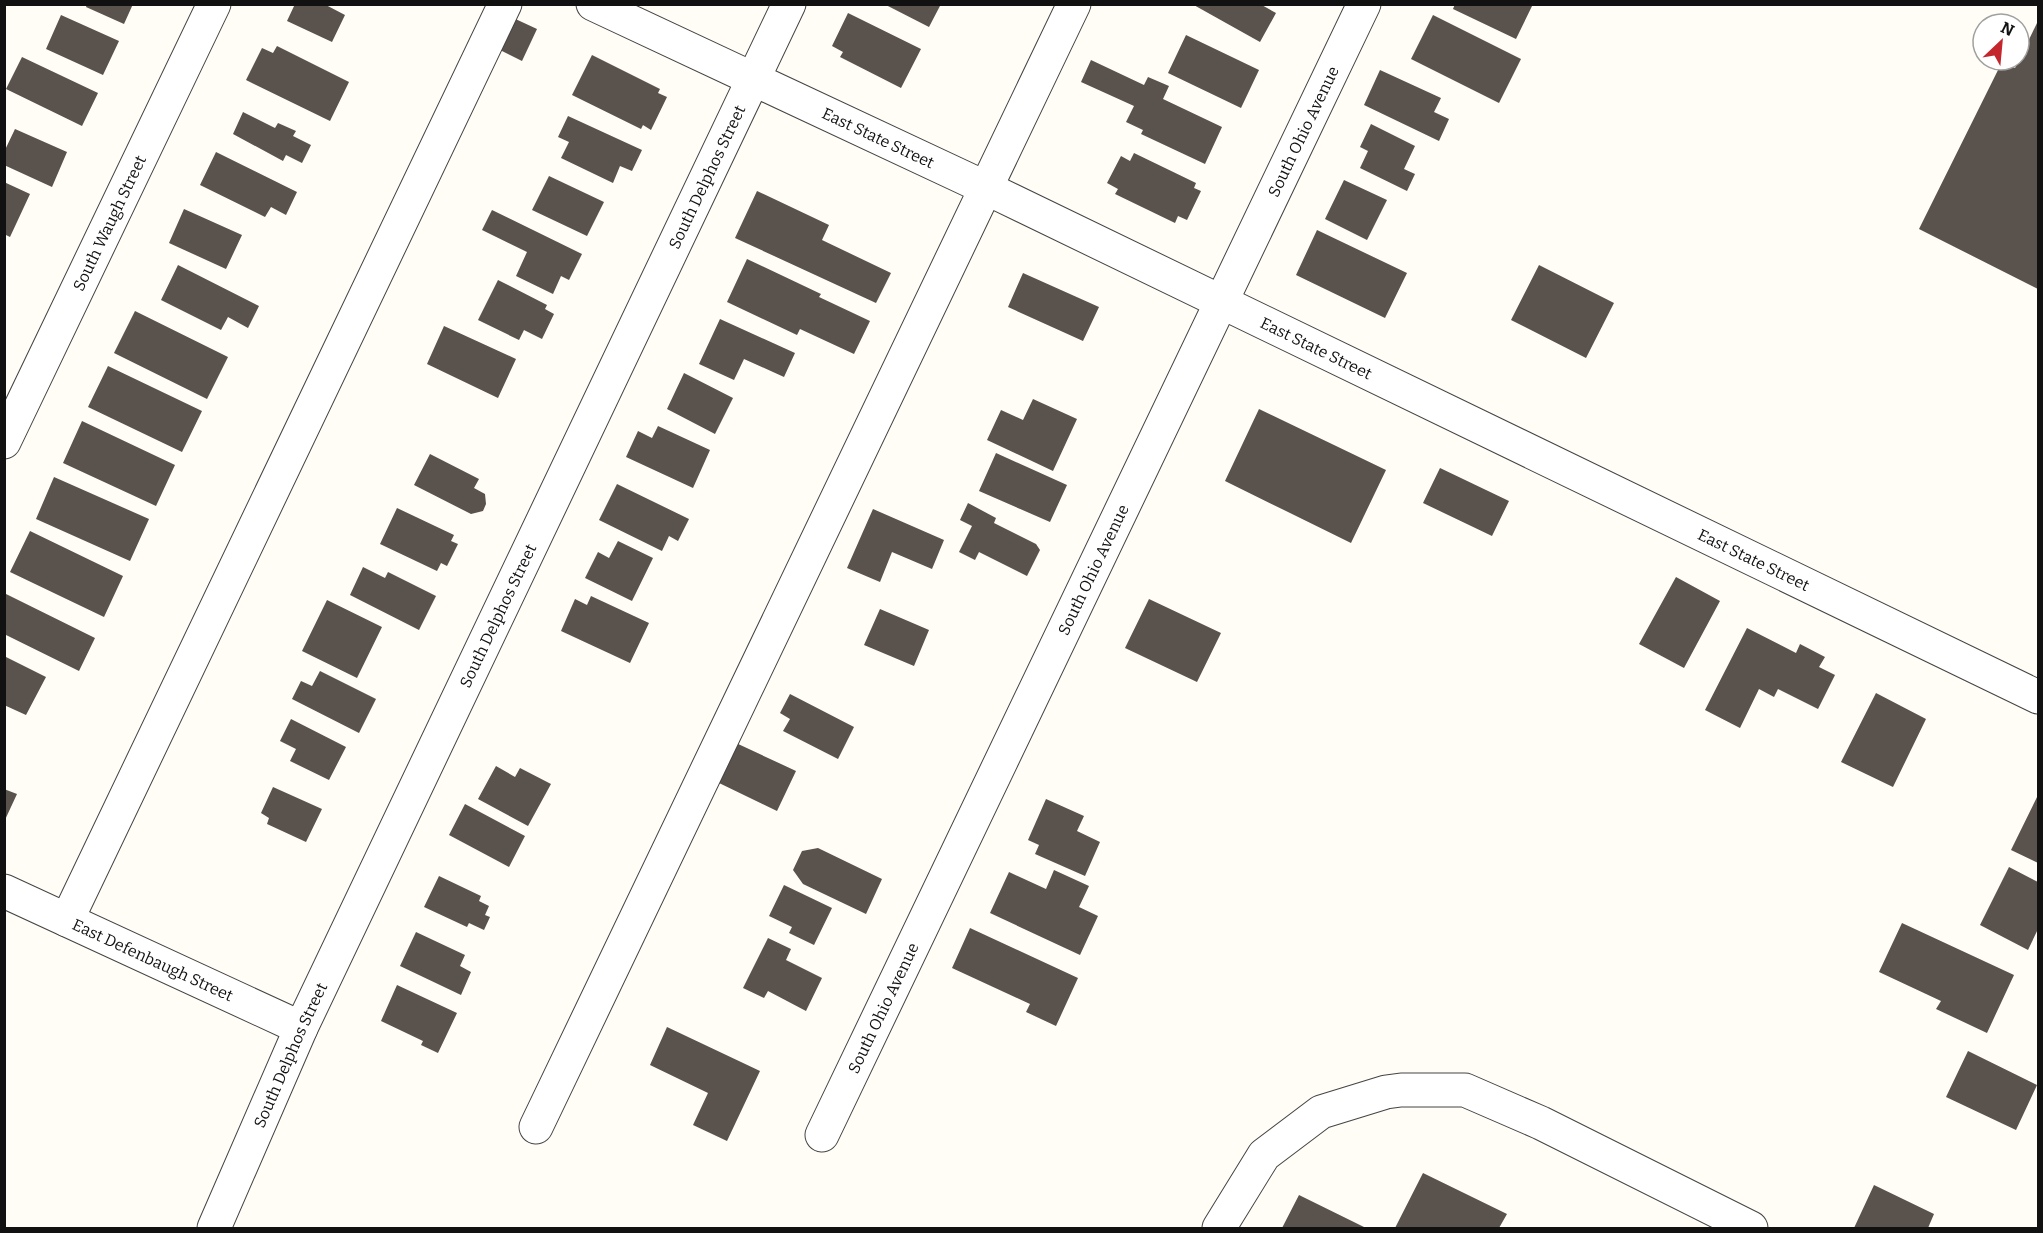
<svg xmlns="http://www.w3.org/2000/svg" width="2043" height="1233" font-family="Bitter,serif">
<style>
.building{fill:#5a524d}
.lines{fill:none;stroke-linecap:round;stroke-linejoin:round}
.minor-casing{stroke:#444;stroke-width:35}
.minor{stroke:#fff;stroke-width:33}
.labels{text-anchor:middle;stroke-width:6;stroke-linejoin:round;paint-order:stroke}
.street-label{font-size:16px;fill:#111;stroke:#fff}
</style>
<rect width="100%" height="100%" fill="#fffdf5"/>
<!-- building -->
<path class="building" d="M 87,4 L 133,4 L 124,24 L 86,7 Z
M 295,4 L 324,4 L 345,15 L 332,42 L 287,21 Z
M 884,4 L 941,4 L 929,27 Z
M 1192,4 L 1260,4 L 1276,13 L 1260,42 Z
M 1455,4 L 1533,4 L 1516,39 L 1453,9 Z
M 848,13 L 921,49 L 901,88 L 840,57 L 843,52 L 832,46 Z
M 61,15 L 119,41 L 103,75 L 46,49 Z
M 1433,15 L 1521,59 L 1499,103 L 1411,59 Z
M 509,16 L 537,29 L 522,61 L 494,47 Z
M 2038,21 L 2038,289 L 1919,229 L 2002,62 L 2015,68 Z
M 1186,35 L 1259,70 L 1241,108 L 1168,73 Z
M 277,46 L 349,82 L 330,121 L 246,80 L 262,48 L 273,53 Z
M 592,55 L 660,89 L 658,93 L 667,97 L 651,130 L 643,125 L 641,129 L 572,95 Z
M 22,57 L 98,93 L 82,126 L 6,89 Z
M 1091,60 L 1144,85 L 1148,77 L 1169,86 L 1163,99 L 1222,127 L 1205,164 L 1141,134 L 1143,130 L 1126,122 L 1134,106 L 1081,82 Z
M 1380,70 L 1441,98 L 1434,112 L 1449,119 L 1439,141 L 1364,105 Z
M 243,112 L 275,128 L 278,123 L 296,131 L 293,136 L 311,145 L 302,163 L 286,155 L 283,161 L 233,134 Z
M 568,116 L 642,150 L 632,171 L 620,166 L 613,183 L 561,158 L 569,142 L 558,137 Z
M 1371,124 L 1415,146 L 1404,169 L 1415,174 L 1407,191 L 1360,168 L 1368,151 L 1360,147 Z
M 15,129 L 67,152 L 52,187 L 4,165 L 4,152 Z
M 216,152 L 297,192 L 286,215 L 271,207 L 265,217 L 200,185 Z
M 1134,153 L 1196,183 L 1194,188 L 1201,191 L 1187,220 L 1178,216 L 1175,223 L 1115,194 L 1118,189 L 1107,183 L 1121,156 L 1130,161 Z
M 549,176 L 604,202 L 587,236 L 532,210 Z
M 1344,180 L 1387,200 L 1367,240 L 1325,219 Z
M 4,182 L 30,194 L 10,237 L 4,234 Z
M 757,191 L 829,225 L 822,240 L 891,273 L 876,303 L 735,238 Z
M 184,209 L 242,235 L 226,269 L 169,243 Z
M 492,210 L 582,254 L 569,280 L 561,276 L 553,294 L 516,276 L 527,252 L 482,230 Z
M 1317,230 L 1407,273 L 1385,318 L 1296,275 Z
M 747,259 L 821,294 L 819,297 L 870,321 L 854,354 L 800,329 L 797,335 L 727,302 Z
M 178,265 L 259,306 L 248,328 L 228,317 L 221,330 L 161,300 Z
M 1539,265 L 1614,303 L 1586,358 L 1511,320 Z
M 1023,273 L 1099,307 L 1083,341 L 1008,307 Z
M 498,280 L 547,305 L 545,309 L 554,314 L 542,339 L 524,330 L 519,340 L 478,320 Z
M 135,311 L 228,357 L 207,399 L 114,353 Z
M 720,319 L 795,353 L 784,377 L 744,359 L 734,380 L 699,364 Z
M 444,326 L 516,359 L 498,398 L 427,364 Z
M 108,366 L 202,411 L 182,452 L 88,407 Z
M 684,373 L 733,398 L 715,434 L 667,409 Z
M 1033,399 L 1077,419 L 1053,471 L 987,440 L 1001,410 L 1023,420 Z
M 1259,409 L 1386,470 L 1351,543 L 1225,481 Z
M 82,421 L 175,465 L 156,506 L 63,463 Z
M 658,426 L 710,450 L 693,488 L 626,457 L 638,431 L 652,438 Z
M 996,453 L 1067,485 L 1050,522 L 979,491 Z
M 430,454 L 479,479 L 474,488 L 485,494 L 486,504 L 483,511 L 471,514 L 414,485 Z
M 1440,468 L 1509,501 L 1492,536 L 1423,503 Z
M 54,477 L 149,519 L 130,561 L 36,519 Z
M 617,484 L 689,519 L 678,541 L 669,536 L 662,551 L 599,520 Z
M 968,503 L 996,518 L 994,523 L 1036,544 L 1040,550 L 1027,576 L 979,552 L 975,560 L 959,552 L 972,526 L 960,520 Z
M 397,508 L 454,535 L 451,541 L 458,544 L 447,566 L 441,563 L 437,571 L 380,544 Z
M 873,509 L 944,540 L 932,569 L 892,552 L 880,582 L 847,568 Z
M 30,531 L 123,576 L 104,617 L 10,572 Z
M 618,541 L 653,558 L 632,601 L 585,578 L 598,552 L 609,558 Z
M 363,567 L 385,578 L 388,572 L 436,596 L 419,630 L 350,595 Z
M 1676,577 L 1720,601 L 1684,668 L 1639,644 Z
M 4,593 L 95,638 L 79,671 L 4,634 Z
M 591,596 L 649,623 L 630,663 L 561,631 L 575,599 L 587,605 Z
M 1149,599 L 1221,633 L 1197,682 L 1125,648 Z
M 327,600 L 382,627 L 357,678 L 302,651 Z
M 880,609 L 929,630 L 914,666 L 864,645 Z
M 1747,628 L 1796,653 L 1800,644 L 1825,657 L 1819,667 L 1835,675 L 1818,709 L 1778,689 L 1774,697 L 1759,689 L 1740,728 L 1705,710 Z
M 4,656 L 46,677 L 26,715 L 4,705 Z
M 320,671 L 376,699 L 359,733 L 292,699 L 301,681 L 312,686 Z
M 1876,693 L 1926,719 L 1893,787 L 1841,762 Z
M 790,694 L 854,727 L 838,759 L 783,731 L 790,719 L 780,713 Z
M 291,719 L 346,747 L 329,780 L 290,761 L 296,749 L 280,741 Z
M 736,743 L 796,771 L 777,811 L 717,782 Z
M 496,766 L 515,777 L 520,768 L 551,784 L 528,826 L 478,799 Z
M 273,787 L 322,809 L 306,842 L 267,824 L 269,818 L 261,813 Z
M 4,789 L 17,794 L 4,822 Z
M 2038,795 L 2038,863 L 2011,850 Z
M 1046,799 L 1084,816 L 1077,831 L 1100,842 L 1085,876 L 1035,854 L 1039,845 L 1028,840 Z
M 465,804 L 525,836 L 509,867 L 449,835 Z
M 818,848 L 882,879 L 866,914 L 803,884 L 793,870 L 802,851 Z
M 2009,867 L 2038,882 L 2038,929 L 2028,950 L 1980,925 Z
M 1054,870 L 1089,886 L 1079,907 L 1098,916 L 1080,955 L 990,913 L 1009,872 L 1046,889 Z
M 439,876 L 481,896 L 479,901 L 489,906 L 485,915 L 490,917 L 484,930 L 469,923 L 467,927 L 424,907 Z
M 784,885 L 832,908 L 814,945 L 789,933 L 792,927 L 769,916 Z
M 1902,923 L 2014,975 L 1987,1033 L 1936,1009 L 1941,1001 L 1879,972 Z
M 970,928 L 1078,978 L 1056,1026 L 1026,1012 L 1030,1004 L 952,968 Z
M 416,932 L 465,955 L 460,966 L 471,972 L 461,995 L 400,966 Z
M 768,938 L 791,949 L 786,960 L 822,978 L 806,1011 L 768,991 L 764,998 L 743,988 Z
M 397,985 L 457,1013 L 438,1053 L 421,1045 L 423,1041 L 381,1021 Z
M 667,1027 L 760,1071 L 727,1141 L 693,1125 L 708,1093 L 650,1065 Z
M 1968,1051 L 2037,1085 L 2016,1130 L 1946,1097 Z
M 1423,1173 L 1507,1214 L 1499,1228 L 1395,1228 Z
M 1874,1185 L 1934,1214 L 1928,1228 L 1854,1228 Z
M 1299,1195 L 1366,1228 L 1282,1228 Z"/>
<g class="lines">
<defs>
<g id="minor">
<path id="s1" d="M 593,4 L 986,188 L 2038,697"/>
<path id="s2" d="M 4,442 L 214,4"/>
<path id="s3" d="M 4,891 L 301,1028"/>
<path d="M 67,920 L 505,4"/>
<path d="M 536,1127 L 1074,4"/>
<path id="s4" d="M 822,1135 L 1364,4"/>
<path id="s5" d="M 214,1228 L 301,1028 L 789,4"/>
<path d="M 1219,1228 L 1264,1155 L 1321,1112 L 1386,1092 L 1401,1090 L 1465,1090 L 1541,1123 L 1751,1228"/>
</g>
</defs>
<!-- minor casing -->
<use href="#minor" class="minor-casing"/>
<!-- minor -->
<use href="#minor" class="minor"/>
</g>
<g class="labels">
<!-- street labels -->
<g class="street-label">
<text dy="6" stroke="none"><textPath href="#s4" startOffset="1113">South Ohio Avenue</textPath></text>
<text dy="6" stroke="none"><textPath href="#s1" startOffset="315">East State Street</textPath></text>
<text dy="6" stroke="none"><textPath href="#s5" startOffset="1161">South Delphos Street</textPath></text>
<text dy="6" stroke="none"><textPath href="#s2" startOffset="243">South Waugh Street</textPath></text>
<text dy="6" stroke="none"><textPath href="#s1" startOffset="801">East State Street</textPath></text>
<text dy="6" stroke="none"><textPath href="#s1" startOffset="1287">East State Street</textPath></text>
<text dy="6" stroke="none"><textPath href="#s4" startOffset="627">South Ohio Avenue</textPath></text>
<text dy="6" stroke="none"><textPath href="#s5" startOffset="675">South Delphos Street</textPath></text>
<text dy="6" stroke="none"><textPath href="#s3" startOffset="164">East Defenbaugh Street</textPath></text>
<text dy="6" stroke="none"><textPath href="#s4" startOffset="141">South Ohio Avenue</textPath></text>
<text dy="6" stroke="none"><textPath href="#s5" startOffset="189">South Delphos Street</textPath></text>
</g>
</g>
<!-- border -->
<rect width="2043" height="1233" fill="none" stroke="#111111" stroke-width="12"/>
<!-- north arrow -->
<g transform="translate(2001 42) rotate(26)"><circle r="28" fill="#ffffff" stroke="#a0a0a0" stroke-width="1.5"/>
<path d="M0-4.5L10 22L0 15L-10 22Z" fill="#c4262e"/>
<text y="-9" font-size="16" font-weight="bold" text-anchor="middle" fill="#111111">N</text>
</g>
</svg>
